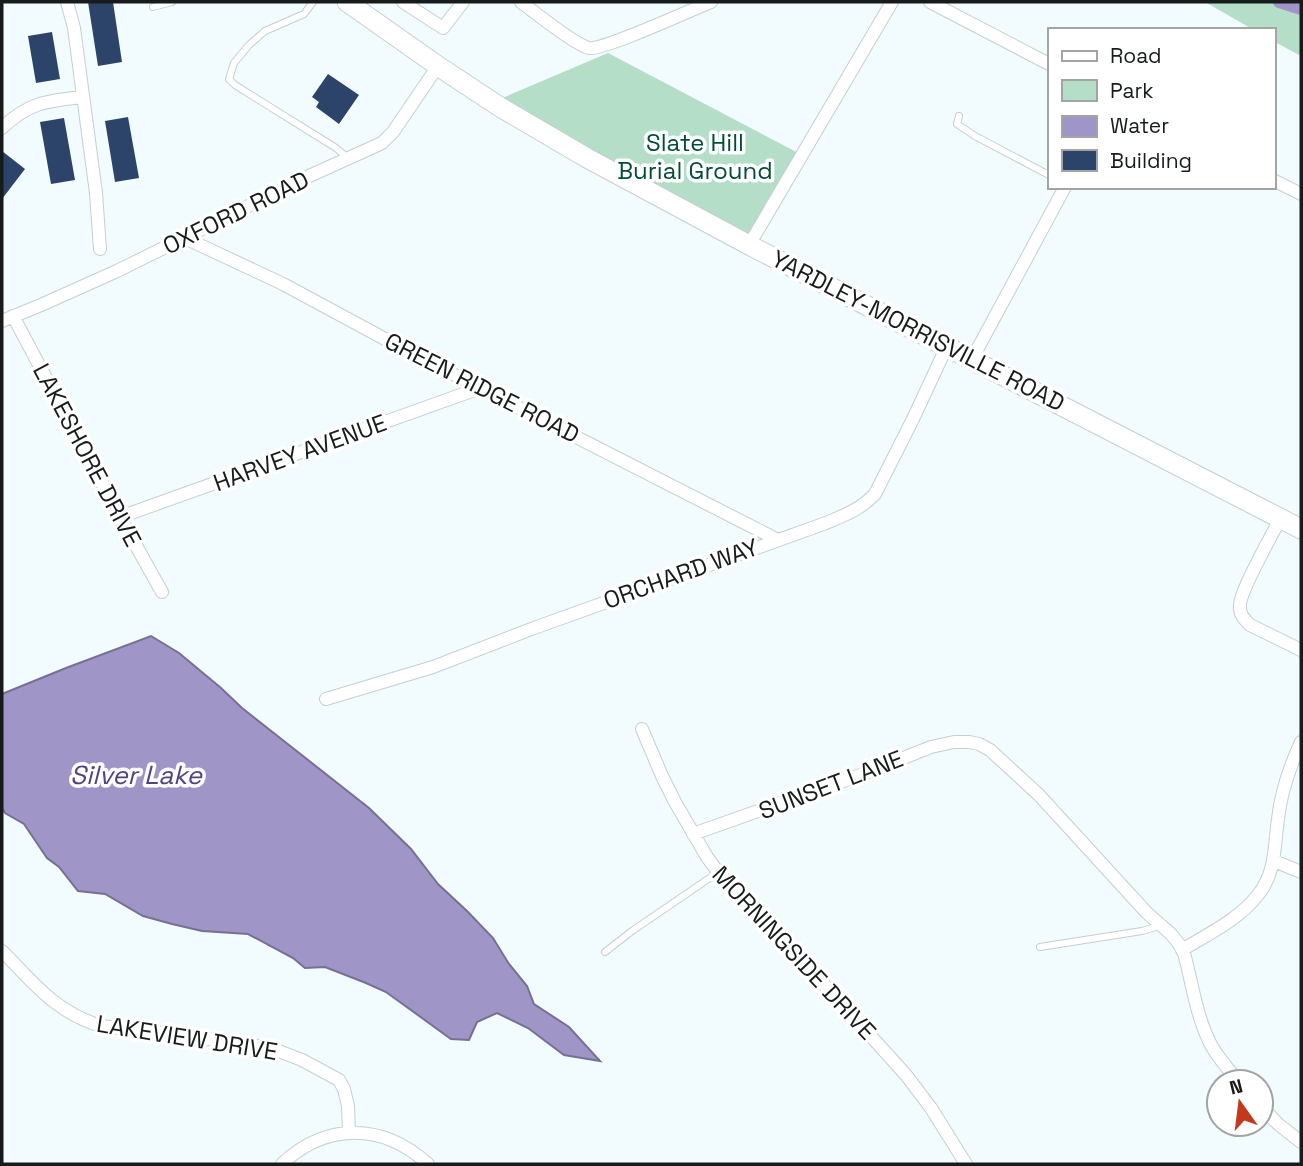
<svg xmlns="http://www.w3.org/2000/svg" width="1303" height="1166" font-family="'Space Grotesk',sans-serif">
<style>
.green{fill:#b4dec7}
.water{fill:#9f95c7;stroke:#767094;stroke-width:2}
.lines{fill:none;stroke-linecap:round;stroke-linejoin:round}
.canal{stroke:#9f95c7;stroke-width:12}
.building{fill:#2d446a}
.lane-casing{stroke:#c6ced1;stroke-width:8}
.street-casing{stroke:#c6ced1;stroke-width:14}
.primary-casing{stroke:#c6ced1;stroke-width:21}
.lane{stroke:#fff;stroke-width:6}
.street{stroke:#fff;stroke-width:12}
.primary{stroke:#fff;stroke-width:19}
.labels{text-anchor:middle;stroke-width:7;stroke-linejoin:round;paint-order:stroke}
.park-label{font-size:24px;fill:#034d32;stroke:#fff}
.street-label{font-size:24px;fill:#181b1c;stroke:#fff}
.water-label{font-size:26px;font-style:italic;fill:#544383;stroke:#fff}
</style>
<rect width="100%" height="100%" fill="#f2fbfe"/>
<!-- green -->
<path class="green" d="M 1205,2 L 1301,2 L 1301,56 L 1273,41 L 1273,30 L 1254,30 Z
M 608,53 L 802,155 L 749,245 L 493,102 Z"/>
<!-- water -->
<path class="water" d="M 151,636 L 179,653 L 221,688 L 242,708 L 369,808 L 411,849 L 438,884 L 467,911 L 493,938 L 509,964 L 527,986 L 534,1004 L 569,1027 L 600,1061 L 564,1055 L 528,1028 L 497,1013 L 477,1022 L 469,1040 L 451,1039 L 386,992 L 366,983 L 325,967 L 305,968 L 293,958 L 248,934 L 202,931 L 172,924 L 143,916 L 105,894 L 78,891 L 59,867 L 47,858 L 24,824 L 5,813 L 2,808 L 2,694 L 66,668 Z"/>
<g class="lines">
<!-- canal -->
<path class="canal" d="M 1279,2 L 1301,9"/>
</g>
<!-- building -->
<path class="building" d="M 88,2 L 113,2 L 122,62 L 98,66 Z
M 52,32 L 60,79 L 36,83 L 28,36 Z
M 328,74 L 359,95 L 339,124 L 316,107 L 319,102 L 312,97 Z
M 128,117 L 139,178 L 115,182 L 105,121 Z
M 64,118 L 75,180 L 51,184 L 40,122 Z
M 2,151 L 25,169 L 2,199 Z"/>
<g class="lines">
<defs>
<path id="lane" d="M 313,2 L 304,14 L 265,31 L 249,45 L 234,63 L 229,79 L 235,85 L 336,148 L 347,157
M 153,7 L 172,2
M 959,116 L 957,124 L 975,136 L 1049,175
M 1040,947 L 1142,931 L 1159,926
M 605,952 L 632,931 L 717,873"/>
<path id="street" d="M 67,2 L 74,28 L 96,193 L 100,249
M 403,2 L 443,28 L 463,2
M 521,2 C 534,12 575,45 589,48 C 602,51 693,9 711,2
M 930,2 L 1049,64
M 2,128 C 29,102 47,101 83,97
M 1273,180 L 1301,194
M 185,238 L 283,284 L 398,346 L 778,540
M 749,245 L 892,2
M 13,316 L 120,517 L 162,592
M 2,321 L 41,305 L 117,271 L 307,177 L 382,143 L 393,132 L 438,66
M 972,359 L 1065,187
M 120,517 L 480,388
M 1280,519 C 1272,535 1240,591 1240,605 C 1239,614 1244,619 1250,625 L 1301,650
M 326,699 L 433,667 L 534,628 L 826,523 C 845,515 861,509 875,494 L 913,419 L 947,346
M 642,729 L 662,776 L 675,802 L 707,857 L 718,872 L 793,950 L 906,1075 L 931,1108 L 966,1164
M 693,834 L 863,774 L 931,747 L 954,742 L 969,742 L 979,744 L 990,750 L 1039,795 L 1147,913 L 1171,934 L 1179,944 L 1184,953 C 1192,982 1196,1015 1210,1043 C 1217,1057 1229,1070 1239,1082
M 1274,861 L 1301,872
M 1182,950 C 1208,934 1238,920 1257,896 C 1276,874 1274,847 1278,819 C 1281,792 1290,766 1301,742
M 2,951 C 35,984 55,1012 101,1026 L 249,1044 L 276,1050 L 302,1060 L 339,1080 L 344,1089 L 348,1106 L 349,1133
M 1261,1106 L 1278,1124 L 1301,1142
M 282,1164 C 327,1122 383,1123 428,1164"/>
<path id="primary" d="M 347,2 L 438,66 L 500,107 L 587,158 L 749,245 L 1301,529"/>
</defs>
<!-- lane casing -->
<use href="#lane" class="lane-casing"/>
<!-- street casing -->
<use href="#street" class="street-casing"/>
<!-- primary casing -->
<use href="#primary" class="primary-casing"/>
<!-- lane -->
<use href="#lane" class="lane"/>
<!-- street -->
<use href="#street" class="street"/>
<!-- primary -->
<use href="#primary" class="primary"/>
</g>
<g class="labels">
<!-- park labels -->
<g class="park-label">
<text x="695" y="151">Slate Hill<tspan x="695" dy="28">Burial Ground</tspan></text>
</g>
<!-- street labels -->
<g class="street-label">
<text transform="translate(236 213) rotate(-26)" y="8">OXFORD ROAD</text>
<text transform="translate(918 331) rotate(27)" y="8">YARDLEY-MORRISVILLE ROAD</text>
<text transform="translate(482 388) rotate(27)" y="8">GREEN RIDGE ROAD</text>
<text transform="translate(300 453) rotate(-20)" y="8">HARVEY AVENUE</text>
<text transform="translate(87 455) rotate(62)" y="8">LAKESHORE DRIVE</text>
<text transform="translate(681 574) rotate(-20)" y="8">ORCHARD WAY</text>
<text transform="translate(831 785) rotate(-21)" y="8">SUNSET LANE</text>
<text transform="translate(794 953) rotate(47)" y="8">MORNINGSIDE DRIVE</text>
<text transform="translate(187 1038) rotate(9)" y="8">LAKEVIEW DRIVE</text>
</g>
<!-- water labels -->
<g class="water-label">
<text x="136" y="784">Silver Lake</text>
</g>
</g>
<!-- border -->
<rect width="1303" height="1166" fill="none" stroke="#181b1c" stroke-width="7"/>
<!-- legend -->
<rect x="1048" y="28" width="228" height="161" fill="#ffffff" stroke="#a3a4a4" stroke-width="2"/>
<rect x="1062" y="51" width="35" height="10" fill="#ffffff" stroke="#a3a4a4" stroke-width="2"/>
<text x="1110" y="63" font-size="21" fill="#181b1c">Road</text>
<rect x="1062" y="80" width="35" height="21" fill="#b4dec7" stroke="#a3a4a4" stroke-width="2"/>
<text x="1110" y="98" font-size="21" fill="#181b1c">Park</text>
<rect x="1062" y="116" width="35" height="21" fill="#9f95c7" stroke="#a3a4a4" stroke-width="2"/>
<text x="1110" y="133" font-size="21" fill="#181b1c">Water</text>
<rect x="1062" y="150" width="35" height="21" fill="#2d446a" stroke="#a3a4a4" stroke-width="2"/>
<text x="1110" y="168" font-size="21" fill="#181b1c">Building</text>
<!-- north arrow -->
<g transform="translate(1240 1103) rotate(346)"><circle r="33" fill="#ffffff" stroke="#a3a4a4" stroke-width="2"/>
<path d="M0-5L12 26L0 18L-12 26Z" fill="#c3391b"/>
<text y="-10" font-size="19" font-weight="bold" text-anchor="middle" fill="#181b1c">N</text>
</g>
</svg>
